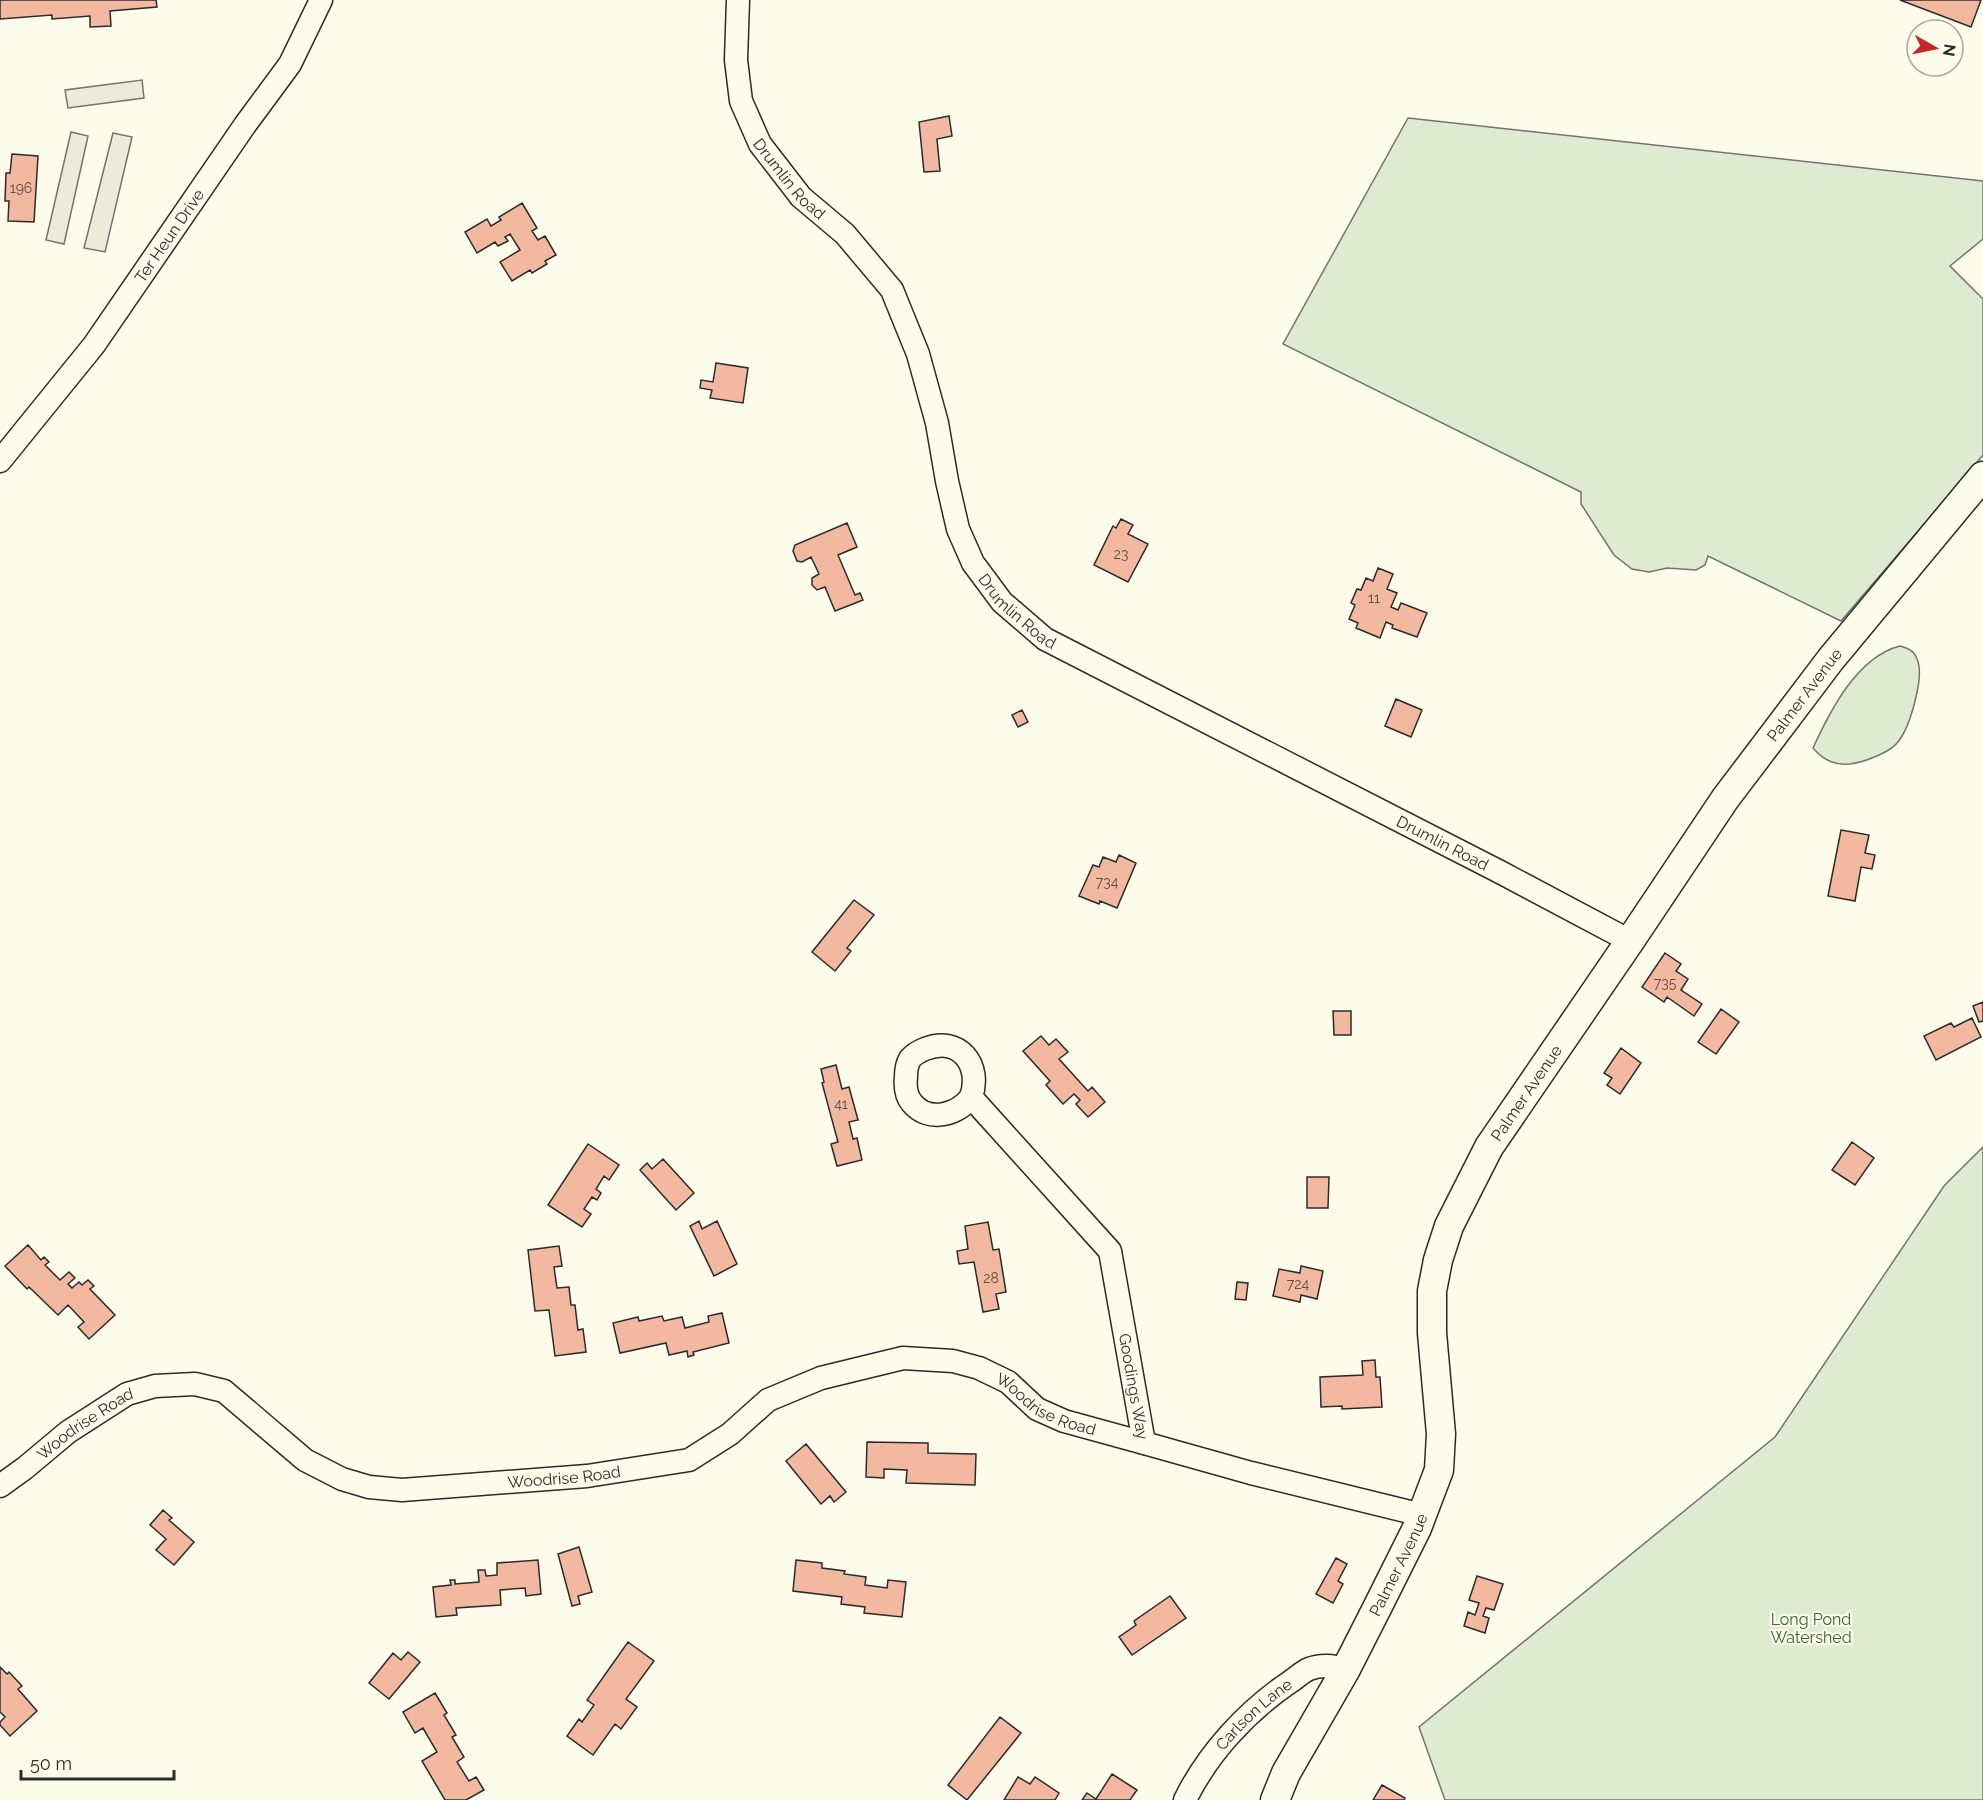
<svg xmlns="http://www.w3.org/2000/svg" width="1983" height="1800" font-family="Raleway,sans-serif">
<style>
.green{fill:#deebd1;stroke:#74746e;stroke-width:1.5}
.parking{fill:#eceadb;stroke:#74746e;stroke-width:1.5}
.building{fill:#f2b8a0;stroke:#2b2b2b;stroke-width:1.5}
.lines{fill:none;stroke-linecap:round;stroke-linejoin:round}
.minor-casing{stroke:#2b2b2b;stroke-width:25}
.major-casing{stroke:#2b2b2b;stroke-width:31}
.minor{stroke:#fdfbea;stroke-width:22}
.major{stroke:#fdfbea;stroke-width:28}
.labels{text-anchor:middle;stroke-width:4.5;stroke-linejoin:round;paint-order:stroke}
.number-label{font-size:14px;fill:#5d4e48}
.street-label{font-size:16px;fill:#2b2b2b;stroke:#fdfbea}
.park-label{font-size:16px;fill:#34623c;stroke:#fdfbea}
</style>
<rect width="100%" height="100%" fill="#fdfbea"/>
<!-- green -->
<path class="green" d="M 1408,118 L 1983,181 L 1983,239 L 1950,266 L 1983,299 L 1983,455 L 1841,621 L 1708,556 L 1705,565 L 1696,570 L 1667,568 L 1649,572 L 1632,569 L 1614,555 L 1581,504 L 1581,492 L 1283,344 Z
M 1900,646 C 1907,648 1914,650 1917,659 C 1925,676 1910,727 1898,742 C 1894,747 1886,752 1879,755 C 1855,766 1832,771 1813,748 C 1830,711 1857,657 1900,646 Z
M 1983,1147 L 1983,1800 L 1445,1800 L 1419,1727 L 1775,1437 L 1944,1186 Z"/>
<!-- parking -->
<path class="parking" d="M 142,80 L 144,98 L 68,108 L 65,90 Z
M 71,132 L 88,136 L 64,244 L 46,240 Z
M 113,133 L 132,137 L 105,252 L 84,248 Z"/>
<!-- building -->
<path class="building" d="M 0,0 L 156,0 L 157,7 L 110,11 L 111,26 L 90,27 L 90,16 L 52,19 L 52,15 L 0,19 Z
M 1900,0 L 1981,0 L 1971,27 Z
M 949,116 L 952,136 L 937,139 L 940,171 L 924,172 L 919,122 Z
M 12,154 L 38,156 L 34,222 L 8,221 L 9,201 L 5,201 L 6,173 L 10,173 Z
M 522,203 L 537,228 L 532,231 L 538,240 L 545,236 L 556,255 L 545,261 L 547,264 L 532,273 L 530,270 L 512,281 L 500,262 L 520,250 L 510,234 L 505,237 L 508,241 L 498,246 L 495,242 L 477,253 L 465,232 L 487,219 L 491,226 L 501,220 L 499,217 Z
M 716,363 L 748,368 L 743,403 L 710,398 L 712,390 L 700,388 L 701,380 L 713,382 Z
M 1121,519 L 1133,525 L 1128,534 L 1148,544 L 1128,582 L 1094,565 L 1113,526 L 1116,528 Z
M 847,523 L 857,547 L 838,555 L 855,595 L 860,593 L 863,600 L 835,611 L 825,587 L 817,590 L 812,585 L 812,578 L 819,574 L 811,557 L 802,562 L 797,561 L 793,551 L 795,545 Z
M 1378,568 L 1393,574 L 1387,589 L 1397,593 L 1391,607 L 1398,610 L 1401,603 L 1427,613 L 1417,637 L 1392,628 L 1393,625 L 1386,622 L 1380,638 L 1356,628 L 1358,623 L 1349,619 L 1355,605 L 1351,603 L 1357,589 L 1361,590 L 1366,578 L 1373,581 Z
M 1396,699 L 1422,710 L 1411,737 L 1385,726 Z
M 1022,710 L 1028,722 L 1018,727 L 1012,715 Z
M 1841,830 L 1869,835 L 1865,853 L 1875,855 L 1872,869 L 1861,867 L 1855,901 L 1828,896 Z
M 1119,855 L 1136,863 L 1117,908 L 1100,901 L 1099,904 L 1079,896 L 1093,865 L 1099,867 L 1103,857 L 1116,862 Z
M 854,900 L 874,915 L 847,948 L 851,951 L 835,971 L 812,952 Z
M 1665,953 L 1681,964 L 1676,971 L 1688,979 L 1681,990 L 1702,1004 L 1694,1016 L 1667,997 L 1664,1002 L 1642,987 Z
M 1983,1002 L 1983,1021 L 1979,1022 L 1973,1006 Z
M 1721,1009 L 1739,1022 L 1716,1054 L 1698,1042 Z
M 1333,1011 L 1351,1011 L 1351,1035 L 1334,1035 Z
M 1972,1018 L 1981,1037 L 1936,1060 L 1924,1036 L 1951,1023 L 1954,1027 Z
M 1041,1036 L 1049,1045 L 1056,1039 L 1068,1052 L 1059,1059 L 1088,1091 L 1092,1087 L 1105,1102 L 1088,1117 L 1076,1104 L 1080,1100 L 1074,1094 L 1063,1104 L 1046,1085 L 1050,1081 L 1023,1051 Z
M 1621,1048 L 1641,1063 L 1620,1094 L 1607,1085 L 1612,1078 L 1604,1073 Z
M 836,1065 L 842,1089 L 849,1087 L 858,1120 L 849,1122 L 853,1139 L 857,1138 L 862,1160 L 837,1166 L 831,1144 L 838,1142 L 822,1083 L 824,1082 L 821,1069 Z
M 1852,1142 L 1874,1158 L 1855,1185 L 1832,1170 Z
M 588,1144 L 619,1165 L 609,1180 L 604,1176 L 596,1189 L 601,1193 L 597,1200 L 592,1197 L 584,1209 L 591,1214 L 582,1227 L 548,1205 Z
M 663,1159 L 694,1193 L 676,1210 L 640,1170 L 647,1163 L 652,1169 Z
M 1307,1177 L 1329,1177 L 1328,1208 L 1307,1208 Z
M 699,1221 L 702,1229 L 717,1221 L 737,1264 L 714,1276 L 690,1226 Z
M 988,1222 L 993,1250 L 999,1249 L 1006,1292 L 996,1294 L 999,1309 L 983,1312 L 974,1262 L 959,1264 L 957,1251 L 968,1249 L 965,1226 Z
M 28,1245 L 41,1260 L 44,1257 L 49,1262 L 45,1265 L 60,1280 L 69,1272 L 75,1278 L 68,1284 L 72,1288 L 79,1282 L 82,1285 L 88,1280 L 94,1286 L 90,1289 L 115,1315 L 89,1339 L 78,1327 L 84,1322 L 68,1305 L 58,1315 L 29,1287 L 27,1289 L 5,1266 Z
M 559,1246 L 562,1266 L 554,1267 L 557,1288 L 569,1287 L 571,1305 L 575,1305 L 578,1330 L 583,1329 L 586,1352 L 555,1356 L 549,1310 L 535,1311 L 528,1250 Z
M 1301,1266 L 1323,1271 L 1317,1299 L 1301,1295 L 1300,1302 L 1273,1296 L 1279,1269 L 1300,1273 Z
M 1237,1282 L 1248,1283 L 1246,1300 L 1235,1299 Z
M 722,1313 L 729,1343 L 693,1352 L 694,1355 L 688,1357 L 687,1351 L 669,1355 L 666,1343 L 620,1353 L 613,1323 L 638,1317 L 639,1321 L 662,1316 L 664,1321 L 682,1317 L 685,1328 L 709,1322 L 708,1316 Z
M 1375,1360 L 1376,1377 L 1380,1377 L 1382,1407 L 1342,1409 L 1342,1406 L 1321,1407 L 1320,1377 L 1363,1375 L 1362,1361 Z
M 867,1442 L 928,1443 L 928,1453 L 976,1454 L 975,1485 L 906,1483 L 907,1470 L 884,1469 L 884,1478 L 866,1477 Z
M 806,1444 L 846,1492 L 834,1502 L 830,1496 L 821,1504 L 786,1461 Z
M 163,1510 L 172,1518 L 169,1520 L 194,1542 L 174,1565 L 156,1550 L 166,1539 L 150,1525 Z
M 579,1547 L 592,1592 L 578,1596 L 580,1604 L 572,1606 L 558,1554 Z
M 1336,1558 L 1347,1564 L 1338,1581 L 1343,1584 L 1333,1603 L 1316,1594 Z
M 538,1560 L 541,1594 L 526,1596 L 525,1588 L 500,1590 L 501,1605 L 456,1608 L 457,1615 L 436,1617 L 433,1587 L 451,1585 L 450,1580 L 455,1580 L 455,1584 L 479,1582 L 478,1570 L 485,1570 L 486,1576 L 497,1575 L 497,1563 Z
M 796,1560 L 822,1563 L 822,1568 L 845,1571 L 844,1574 L 866,1577 L 865,1585 L 887,1588 L 888,1580 L 906,1582 L 902,1617 L 864,1613 L 865,1607 L 841,1604 L 842,1597 L 793,1591 Z
M 1477,1576 L 1503,1584 L 1494,1610 L 1486,1608 L 1483,1616 L 1489,1618 L 1485,1633 L 1464,1626 L 1468,1612 L 1475,1615 L 1479,1603 L 1469,1600 Z
M 1170,1596 L 1186,1618 L 1132,1655 L 1119,1637 L 1136,1625 L 1134,1621 Z
M 628,1642 L 654,1661 L 626,1699 L 637,1707 L 621,1729 L 615,1724 L 593,1755 L 567,1736 L 579,1719 L 582,1722 L 594,1705 L 587,1700 Z
M 408,1652 L 420,1662 L 389,1699 L 369,1683 L 393,1653 L 401,1660 Z
M 0,1667 L 7,1674 L 9,1672 L 22,1686 L 18,1689 L 37,1711 L 10,1736 L 0,1725 L 0,1722 L 5,1717 L 0,1712 Z
M 435,1693 L 447,1713 L 444,1715 L 456,1735 L 452,1737 L 464,1757 L 457,1762 L 469,1781 L 476,1777 L 484,1790 L 466,1800 L 445,1800 L 422,1761 L 437,1752 L 423,1728 L 415,1733 L 403,1712 Z
M 1000,1717 L 1021,1733 L 967,1800 L 948,1785 Z
M 1112,1774 L 1137,1790 L 1130,1800 L 1082,1800 L 1087,1793 L 1096,1799 Z
M 1018,1777 L 1030,1784 L 1035,1777 L 1059,1793 L 1055,1800 L 1004,1800 Z
M 1382,1785 L 1405,1798 L 1404,1800 L 1373,1800 Z"/>
<g class="lines">
<defs>
<g id="minor">
<path id="s1" d="M 738,0 L 736,60 L 741,101 L 760,144 L 801,197 L 845,234 L 892,290 L 918,354 L 937,423 L 947,481 L 958,529 L 973,563 L 1002,602 L 1045,639 L 1500,872 L 1630,941"/>
<path id="s2" d="M 0,461 L 94,345 L 245,125 L 290,64 L 321,0"/>
<path id="s3" d="M 971,1097 C 982,1066 960,1035 925,1049 C 920,1051 914,1054 910,1059 C 907,1064 906,1071 906,1077 C 905,1086 906,1096 912,1103 C 928,1123 958,1115 971,1097 L 1110,1251 L 1144,1443 L 1251,1473 L 1422,1515"/>
<path id="s4" d="M 0,1486 L 25,1468 L 68,1432 L 127,1394 L 155,1386 L 195,1384 L 224,1391 L 305,1460 L 342,1479 L 369,1487 L 402,1490 L 587,1476 L 689,1460 L 730,1434 L 768,1400 L 821,1378 L 903,1358 L 953,1361 L 979,1368 L 1008,1382 L 1037,1409 L 1064,1421 L 1144,1443"/>
<path id="s5" d="M 1185,1800 C 1208,1753 1247,1711 1290,1682 C 1296,1678 1302,1672 1309,1669 C 1322,1664 1333,1666 1346,1669"/>
</g>
<g id="major">
<path id="s6" d="M 1275,1800 L 1286,1773 L 1346,1669 L 1378,1606 L 1417,1528 L 1439,1470 L 1441,1434 L 1432,1333 L 1432,1291 L 1438,1260 L 1449,1226 L 1489,1147 L 1630,941 L 1725,799 L 1831,659 L 1983,476"/>
</g>
</defs>
<!-- minor casing -->
<use href="#minor" class="minor-casing"/>
<!-- major casing -->
<use href="#major" class="major-casing"/>
<!-- minor -->
<use href="#minor" class="minor"/>
<!-- major -->
<use href="#major" class="major"/>
</g>
<g class="labels">
<!-- number labels -->
<g class="number-label">
<text x="21" y="193">196</text>
<text x="1121" y="559">23</text>
<text x="1374" y="603">11</text>
<text x="1107" y="887">734</text>
<text x="1665" y="988">735</text>
<text x="841" y="1109">41</text>
<text x="991" y="1283">28</text>
<text x="1298" y="1289">724</text>
</g>
<!-- street labels -->
<g class="street-label">
<text dy="6" stroke="none"><textPath href="#s1" startOffset="194">Drumlin Road</textPath></text>
<text dy="6" stroke="none"><textPath href="#s2" startOffset="282">Ter Heun Drive</textPath></text>
<text dy="6" stroke="none"><textPath href="#s1" startOffset="698">Drumlin Road</textPath></text>
<text dy="6" stroke="none"><textPath href="#s6" startOffset="1256">Palmer Avenue</textPath></text>
<text dy="6" stroke="none"><textPath href="#s1" startOffset="1184">Drumlin Road</textPath></text>
<text dy="6" stroke="none"><textPath href="#s6" startOffset="770">Palmer Avenue</textPath></text>
<text dy="6" stroke="none"><textPath href="#s3" startOffset="564">Goodings Way</textPath></text>
<text dy="6" stroke="none"><textPath href="#s4" startOffset="1150">Woodrise Road</textPath></text>
<text dy="6" stroke="none"><textPath href="#s4" startOffset="106">Woodrise Road</textPath></text>
<text dy="6" stroke="none"><textPath href="#s4" startOffset="628">Woodrise Road</textPath></text>
<text dy="6" stroke="none"><textPath href="#s6" startOffset="266">Palmer Avenue</textPath></text>
<text dy="6" stroke="none"><textPath href="#s5" startOffset="111">Carlson Lane</textPath></text>
</g>
<!-- park labels -->
<g class="park-label">
<text x="1811" y="1625">Long Pond<tspan x="1811" dy="18">Watershed</tspan></text>
</g>
</g>
<!-- north arrow -->
<g transform="translate(1935 48) rotate(99)"><circle r="28" fill="#fdfbea" stroke="#a9a89e" stroke-width="1.5"/>
<path d="M0-4.5L10 22L0 15L-10 22Z" fill="#c62828"/>
<text y="-9" font-size="16" font-weight="bold" text-anchor="middle" fill="#2b2b2b">N</text>
</g>
<!-- scale -->
<path d="M21 1770v9h153v-9" fill="none" stroke="#2b2b2b" stroke-width="3"/>
<text x="30" y="1770" font-size="18" fill="#2b2b2b" stroke="#fdfbea" stroke-width="4.5" paint-order="stroke">50 m</text>
</svg>
